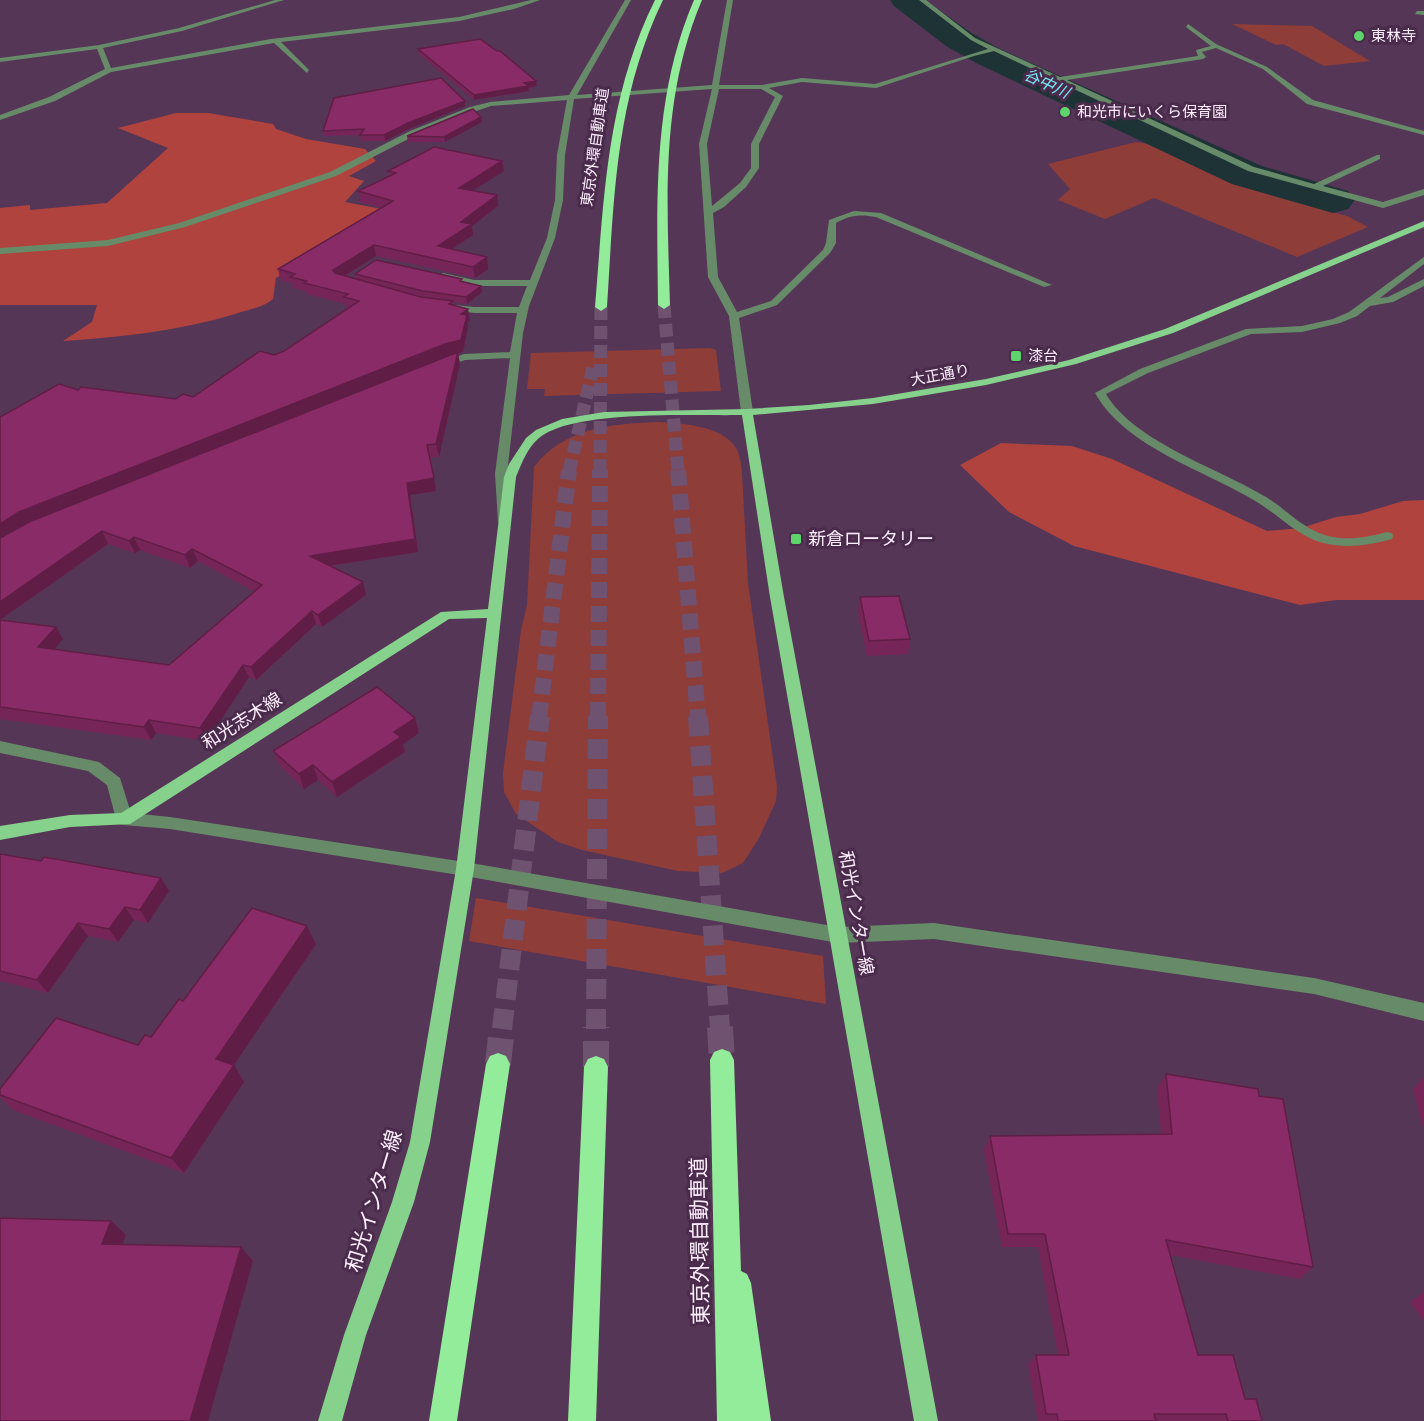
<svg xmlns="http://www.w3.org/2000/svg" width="1424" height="1421" font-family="'IBM Plex Sans','Noto Sans JP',sans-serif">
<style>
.green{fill:#8f3d38}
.forest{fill:#b0433e}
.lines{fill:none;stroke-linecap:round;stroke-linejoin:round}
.river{fill:#1d3336;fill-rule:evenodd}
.highway-tunnel-far3{stroke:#6f5270;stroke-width:13;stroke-dasharray:13 6;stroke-linecap:butt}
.highway-tunnel-far2{stroke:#6f5270;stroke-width:16;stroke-dasharray:16 8;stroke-linecap:butt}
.highway-tunnel-far1{stroke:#6f5270;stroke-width:20;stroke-dasharray:20 10;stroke-linecap:butt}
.highway-tunnel{stroke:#6f5270;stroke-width:26;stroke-dasharray:26 13;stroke-linecap:butt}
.minor{fill:#678b69;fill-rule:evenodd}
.major{fill:#86d18c;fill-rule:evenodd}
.highway{fill:#92ec99;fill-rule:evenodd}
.wall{fill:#762558;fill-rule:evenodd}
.shaded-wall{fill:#601e47}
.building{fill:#892b66;stroke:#601e47;stroke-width:1.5}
.poi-dot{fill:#5dd56c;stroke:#4b2b4b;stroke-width:2}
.labels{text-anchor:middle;stroke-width:6;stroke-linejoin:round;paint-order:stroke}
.far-poi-label{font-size:15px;fill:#ffefff;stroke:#4b2b4b;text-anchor:start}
.far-street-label{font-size:15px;fill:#ffefff;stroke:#4b2b4b}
.far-water-label{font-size:16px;font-style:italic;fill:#78e8f5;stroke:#4b2b4b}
.poi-label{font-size:18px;fill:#ffefff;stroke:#4b2b4b;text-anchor:start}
.street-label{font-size:18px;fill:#ffefff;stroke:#4b2b4b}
.near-street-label{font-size:21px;fill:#ffefff;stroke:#4b2b4b}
</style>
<rect width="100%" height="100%" fill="#563657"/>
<!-- green -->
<path class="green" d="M 1232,24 L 1312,26 L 1370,61 L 1324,66 L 1283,44 L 1276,45 Z
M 1136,142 L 1148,144 L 1230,183 L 1347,216 L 1368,227 L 1297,257 L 1154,198 L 1105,219 L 1058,200 L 1070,189 L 1048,164 Z
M 710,348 L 716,350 L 721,391 L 544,396 L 545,389 L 527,389 L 531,353 Z
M 656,422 C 680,423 718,425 734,445 C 740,453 741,463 742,473 L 748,583 L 777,787 L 776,801 L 759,838 L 743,863 L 722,873 L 678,871 L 582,850 L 558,842 L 516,814 L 504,792 L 503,773 L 521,630 L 527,605 L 534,467 C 564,428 610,424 656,422 Z
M 476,898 L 823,956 L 826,1004 L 469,941 Z"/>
<!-- forest -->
<path class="forest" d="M 176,113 L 208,113 L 273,124 L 276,129 L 306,139 L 365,149 L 376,161 L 349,176 L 364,181 L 345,202 L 387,210 L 276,278 L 273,299 C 262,308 249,309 235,314 C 179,331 121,337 63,341 L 92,322 L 97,305 L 0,305 L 0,208 L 30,205 L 30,210 L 107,203 L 168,148 L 118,128 Z
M 1001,443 L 1072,446 L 1112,459 L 1267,531 L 1301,528 L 1336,517 L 1360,514 L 1403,501 L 1424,500 L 1424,600 L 1336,600 L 1300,605 L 1074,546 L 1009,512 L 960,465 Z"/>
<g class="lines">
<!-- river -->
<path class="river" d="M 890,0 L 925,0 L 970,32 L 1000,49 L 1262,166 L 1348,191 L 1355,200 L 1348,209 L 1333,213 L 1232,184 L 976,63 L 946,46 L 894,6 Z"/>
<!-- highway-tunnel-far3 -->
<path class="highway-tunnel-far3" d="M 664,305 L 678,472
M 569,472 L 593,368
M 600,472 L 601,307"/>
<!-- highway-tunnel-far2 -->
<path class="highway-tunnel-far2" d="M 678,470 L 698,718
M 539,718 L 569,470
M 598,718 L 600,470"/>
<!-- highway-tunnel-far1 -->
<path class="highway-tunnel-far1" d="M 698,716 L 720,1029
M 502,1029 L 540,716
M 596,1029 L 598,716"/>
<!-- highway-tunnel -->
<path class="highway-tunnel" d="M 720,1027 L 722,1060
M 498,1064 L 502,1027
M 596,1067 L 596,1027"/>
<!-- minor -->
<path class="minor" d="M 275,0 L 284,0 L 182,31 L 103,48 L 111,68 L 271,39 L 459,17 L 531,0 L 540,0 L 514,9 L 459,21 L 281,42 L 309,70 L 307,73 L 274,43 L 111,72 L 55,101 L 0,120 L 0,115 L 49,97 L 105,69 L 97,49 L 0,62 L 0,58 L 99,45 L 179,28 Z
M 625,0 L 631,0 L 577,95 L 712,85 L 727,0 L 733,0 L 719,85 L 762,85 L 802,78 L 875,84 L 988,49 L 971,40 L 919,0 L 926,0 L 975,38 L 1060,77 L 1198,56 L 1196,50 L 1211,46 L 1186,27 L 1188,24 L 1216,44 L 1267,67 L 1313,100 L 1424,131 L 1424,135 L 1307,104 L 1263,69 L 1216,48 L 1202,52 L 1206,57 L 1203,59 L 1067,80 L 1254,167 L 1314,184 L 1377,155 L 1380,155 L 1380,159 L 1323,186 L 1383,202 L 1424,189 L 1424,195 L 1383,208 L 1248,171 L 1059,82 L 1054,81 L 1053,79 L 994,51 L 974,56 L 876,88 L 802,82 L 769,88 L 783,96 L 759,144 L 759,168 L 746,187 L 724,207 L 713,213 L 718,277 L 737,312 L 771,301 L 823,250 L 826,243 L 829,220 L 854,211 L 881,213 L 1052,285 L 1044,287 L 876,217 C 861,214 849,215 836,223 L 836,243 L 830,253 L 777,305 L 739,318 L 753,412 L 747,415 L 741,412 L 729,316 L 708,277 L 699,144 L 712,89 L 574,99 L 565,155 L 563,200 L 555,238 L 529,306 L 523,333 L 507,474 L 510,522 L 504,526 L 498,522 L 495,474 L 510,358 L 465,360 L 441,368 L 436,365 L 464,354 L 510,352 L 517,313 L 474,313 L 445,308 L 445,304 L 474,307 L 519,307 L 527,286 L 474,286 L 438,276 L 443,273 L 474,280 L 530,280 L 547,238 L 555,200 L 557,155 L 567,100 L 491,106 L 476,111 L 416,135 L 336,176 L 185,227 L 108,246 L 0,254 L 0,248 L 108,240 L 179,223 L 330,172 L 410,131 L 470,107 L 490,102 L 569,95 ZM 719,89 L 761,89 L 775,97 L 751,144 L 751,168 L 740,183 L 712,206 L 707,144 Z
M 1417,11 L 1424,11 L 1424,15 L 1415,14 Z
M 1424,257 L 1424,264 L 1380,298 L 1388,297 L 1424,279 L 1424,286 L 1393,302 L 1370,306 L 1357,316 L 1340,323 L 1302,332 L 1251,334 L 1148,373 L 1106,394 C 1134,442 1220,469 1266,497 C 1287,510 1304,530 1328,536 C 1348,541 1368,537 1387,532 L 1392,533 L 1393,536 L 1392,539 C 1369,545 1347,549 1323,543 C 1297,536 1280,516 1257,502 C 1205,470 1126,448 1095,393 L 1140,369 L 1246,329 L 1302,326 L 1333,319 L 1349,312 Z
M 0,741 L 99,762 L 120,778 L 131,813 L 170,817 L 465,862 L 838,927 L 934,923 L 1314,978 L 1424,1003 L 1424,1021 L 1314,994 L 934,939 L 838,943 L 465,876 L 170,829 L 124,825 L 118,824 L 116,819 L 107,785 L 88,771 L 0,753 Z"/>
<!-- major -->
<path class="major" d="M 1424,221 L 1424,227 L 1173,333 L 1076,364 L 986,385 L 873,404 L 753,415 L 784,597 L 938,1421 L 914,1421 L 770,597 L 742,415 C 693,416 582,410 543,435 C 529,444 522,462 516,477 L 474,869 L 430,1142 L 414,1202 L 366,1335 L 342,1421 L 318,1421 L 344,1335 L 392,1202 L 410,1142 L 456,869 L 487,618 L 449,619 L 130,824 L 70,827 L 0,840 L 0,826 L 70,815 L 121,813 L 441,612 L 488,609 L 504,477 L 509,464 L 526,438 L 536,430 L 562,419 L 604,412 L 747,409 L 809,405 L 873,398 L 986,379 L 1069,360 L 1165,329 Z"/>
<!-- highway -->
<path class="highway" d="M 655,0 L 663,0 C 615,99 614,199 607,307 L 601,311 L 595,307 C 604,199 606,99 655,0 Z
M 694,0 L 702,0 C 660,99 667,200 670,305 L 664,309 L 658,305 C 657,200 652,98 694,0 Z
M 722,1049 L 730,1052 L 734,1060 L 741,1271 L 747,1274 L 751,1283 L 771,1421 L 717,1421 L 710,1060 L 714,1052 Z
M 498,1053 L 506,1056 L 510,1064 L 457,1421 L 429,1421 L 486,1064 L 490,1056 Z
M 596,1056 L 604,1059 L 608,1067 L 596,1421 L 568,1421 L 584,1067 L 588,1059 Z"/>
</g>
<!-- wall -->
<path class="wall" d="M 418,49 L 537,86 L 528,88 L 529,91 L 474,100 L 419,54 Z
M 465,106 L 409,129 L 385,141 L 361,141 L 360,135 L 324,136 L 323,131 Z
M 481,117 L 482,122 L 445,142 L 408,142 L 407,136 Z
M 502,161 L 504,171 L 473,190 L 497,195 L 498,206 L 472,226 L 473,235 L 452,249 L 488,269 L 475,278 L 376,256 L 345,276 L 356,279 L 355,274 L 463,282 L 482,292 L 467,304 L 453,302 L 454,305 L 470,320 L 468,322 L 468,327 L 463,352 L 458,353 L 460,364 L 439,457 L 429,457 L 436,491 L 410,495 L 418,552 L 330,566 L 366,595 L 322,627 L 316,624 L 256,680 L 249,677 L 207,741 L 156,733 L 151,740 L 0,719 L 0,620 L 56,627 L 63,639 L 54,649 L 169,665 L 255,592 L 198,561 L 190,568 L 140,550 L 135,553 L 108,544 L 0,620 L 78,390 L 176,399 L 193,397 L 284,351 L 347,308 L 346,304 L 307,294 L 306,291 L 293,288 L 292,283 L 281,281 L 278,269 L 382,208 L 360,202 L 358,191 L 389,177 L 388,171 ZM 451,355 L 317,408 L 447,356 Z
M 860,597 L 910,639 L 908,654 L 867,656 L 858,612 Z
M 415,718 L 419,733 L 403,744 L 405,752 L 337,797 L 318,780 L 304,789 L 279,765 L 273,751 Z
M 0,854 L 41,861 L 161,878 L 169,891 L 148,923 L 134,920 L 118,942 L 88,936 L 48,993 L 0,981 Z
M 316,944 L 234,1065 L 244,1082 L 184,1173 L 13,1110 L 0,1097 L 0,1089 L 138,1045 L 151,1037 L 183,1001 Z
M 1166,1074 L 1259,1096 L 1313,1267 L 1300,1279 L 1170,1255 L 1198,1355 L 1245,1399 L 1262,1421 L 1038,1421 L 1028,1365 L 1036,1355 L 1058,1355 L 1038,1247 L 1002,1247 L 984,1150 L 990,1136 L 1161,1134 L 1157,1088 Z
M 1424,1077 L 1424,1131 L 1413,1089 Z
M 1424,1292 L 1424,1321 L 1410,1302 Z"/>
<!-- shaded-wall -->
<path class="shaded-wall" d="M 536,81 L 537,86 L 528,88 L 529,91 L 474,100 L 474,95 Z
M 465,101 L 465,106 L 409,129 L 385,141 L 384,135 L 408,123 Z
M 481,117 L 482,122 L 445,142 L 444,137 Z
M 502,161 L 504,171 L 461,198 L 459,188 Z
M 497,195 L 498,206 L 472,226 L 473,235 L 440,257 L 438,246 L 461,222 Z
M 374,245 L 376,256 L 336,281 L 333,270 Z
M 487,257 L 488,269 L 475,278 L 473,267 Z
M 481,286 L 482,292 L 467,304 L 466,297 Z
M 468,309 L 470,320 L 468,322 L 468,327 L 463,352 L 458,353 L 460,364 L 439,457 L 436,444 L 458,353 L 447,356 L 26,525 L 0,542 L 0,524 L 19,512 L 461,314 Z
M 434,478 L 436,491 L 410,495 L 418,552 L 314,568 L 310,556 L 407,483 Z
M 102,531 L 108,544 L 0,620 L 0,602 Z
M 134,537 L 140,550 L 135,553 L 129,541 Z
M 192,549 L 198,561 L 190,568 L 185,555 Z
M 363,582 L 366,595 L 322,627 L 318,615 Z
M 312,611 L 316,624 L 256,680 L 251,667 Z
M 56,627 L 63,639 L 45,660 L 38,647 Z
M 243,665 L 249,677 L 207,741 L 200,728 Z
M 415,718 L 419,733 L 403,744 L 405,752 L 337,797 L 332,782 L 394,732 Z
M 149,720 L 156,733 L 151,740 L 144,727 Z
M 313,765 L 318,780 L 304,789 L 299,774 Z
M 161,878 L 169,891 L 148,923 L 140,910 Z
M 125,907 L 134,920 L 118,942 L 109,929 Z
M 78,923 L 88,936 L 48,993 L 37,980 Z
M 307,926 L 316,944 L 234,1065 L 244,1082 L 184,1173 L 171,1158 L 216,1059 Z
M 111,1221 L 126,1235 L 117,1258 L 102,1244 Z
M 241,1247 L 253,1261 L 208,1421 L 190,1421 Z"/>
<!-- building -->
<path class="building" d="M 480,39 L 497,51 L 500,51 L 536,81 L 524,83 L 528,86 L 474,95 L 418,49 Z
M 441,78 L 465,101 L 408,123 L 384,135 L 360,135 L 364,129 L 323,131 L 334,98 Z
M 473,109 L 481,117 L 444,137 L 407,136 Z
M 434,147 L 502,161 L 459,188 L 497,195 L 461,222 L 472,224 L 438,246 L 487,257 L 473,267 L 374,245 L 333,270 L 335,273 L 421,297 L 453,301 L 449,304 L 468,309 L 461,314 L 467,315 L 461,340 L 445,344 L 19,512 L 0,524 L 0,417 L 59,384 L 78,390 L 81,387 L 176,399 L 183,394 L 193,397 L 260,351 L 274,355 L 284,351 L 359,301 L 344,297 L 348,294 L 304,283 L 307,281 L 290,277 L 295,274 L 278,269 L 393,201 L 358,191 L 396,173 L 388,171 Z
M 376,260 L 462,279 L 460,281 L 481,286 L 466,297 L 423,291 L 355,274 Z
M 458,352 L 436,444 L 427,445 L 434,478 L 407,483 L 415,539 L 310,556 L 363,582 L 318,615 L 312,611 L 251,667 L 243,665 L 200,728 L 149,720 L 144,727 L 0,707 L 0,620 L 56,627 L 38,647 L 169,665 L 262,585 L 192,549 L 185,555 L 134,537 L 129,541 L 102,531 L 0,602 L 0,538 L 29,522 Z
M 899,596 L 910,639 L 869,641 L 860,597 Z
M 377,687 L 415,718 L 394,732 L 401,737 L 332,782 L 313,765 L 299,774 L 273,751 Z
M 0,854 L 41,861 L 44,857 L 161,878 L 140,910 L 125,907 L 109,929 L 78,923 L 37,980 L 0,971 Z
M 252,908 L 307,926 L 216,1059 L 234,1065 L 171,1158 L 0,1095 L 0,1089 L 56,1018 L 138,1045 L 145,1035 L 151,1037 L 179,999 L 183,1001 Z
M 1166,1074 L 1258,1089 L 1259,1096 L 1283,1099 L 1313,1267 L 1166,1240 L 1198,1355 L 1233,1355 L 1245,1399 L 1256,1399 L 1262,1421 L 1228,1421 L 1226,1414 L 1154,1414 L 1156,1421 L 1058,1421 L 1057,1414 L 1046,1414 L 1036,1355 L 1069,1355 L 1045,1234 L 1008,1234 L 990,1136 L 1172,1134 Z
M 0,1218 L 111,1221 L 102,1244 L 241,1247 L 190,1421 L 0,1421 Z"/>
<!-- markers -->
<g class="poi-dot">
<circle cx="1359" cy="36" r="6"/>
<circle cx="1065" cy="112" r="6"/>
<rect x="1010" y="350" width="12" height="12" rx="3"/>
<rect x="790" y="533" width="12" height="12" rx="3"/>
</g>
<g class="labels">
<!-- far-poi labels -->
<g class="far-poi-label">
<text x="1371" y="41">東林寺</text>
<text x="1077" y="117">和光市にいくら保育園</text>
<text x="1028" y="361">漆台</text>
</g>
<!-- far-street labels -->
<g class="far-street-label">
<text transform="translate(595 147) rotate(-82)" y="5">東京外環自動車道</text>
<text transform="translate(940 375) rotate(-10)" y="5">大正通り</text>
</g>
<!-- far-water labels -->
<g class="far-water-label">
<text transform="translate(1047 83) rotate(25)" y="6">谷中川</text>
</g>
<!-- poi labels -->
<g class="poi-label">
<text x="808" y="545">新倉ロータリー</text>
</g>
<!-- street labels -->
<g class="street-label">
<text transform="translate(242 721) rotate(-32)" y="6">和光志木線</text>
<text transform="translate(856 913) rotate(80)" y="6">和光インター線</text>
</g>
<!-- near-street labels -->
<g class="near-street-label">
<text transform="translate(374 1201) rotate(-73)" y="7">和光インター線</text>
<text transform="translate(700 1241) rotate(-91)" y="7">東京外環自動車道</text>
</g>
</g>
</svg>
